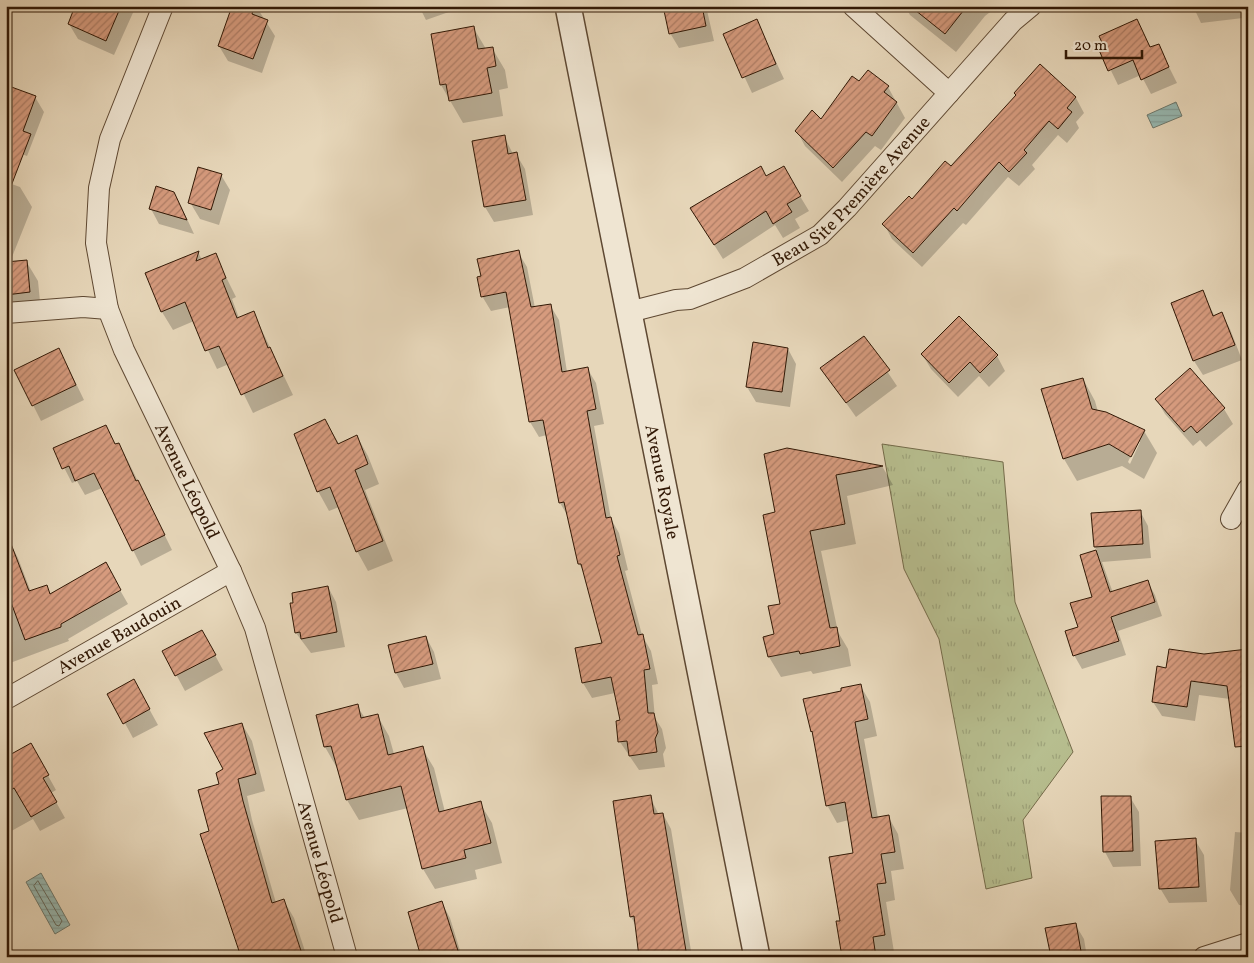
<svg xmlns="http://www.w3.org/2000/svg" width="1254" height="963" font-family="Vollkorn,serif">
<style>
.park{fill:url(#park-tufts);stroke:#746b4a}
.water{fill:url(#water-rules);stroke:#6e796d}
.shadow{fill:#0003;fill-rule:evenodd}
.lines{fill:none;stroke-linecap:round;stroke-linejoin:round}
.shore{stroke:#64685c;stroke-width:1}
.building{fill:url(#building-hatch);stroke:#311805}
.minor-casing{stroke:#5e4832;stroke-width:22}
.tertiary-casing{stroke:#5e4832;stroke-width:28}
.minor{stroke:#efe5d2;stroke-width:20}
.tertiary{stroke:#efe5d2;stroke-width:25}
.labels{text-anchor:middle;stroke-width:5;stroke-linejoin:round;paint-order:stroke}
.street-label{font-size:18px;fill:#311805;stroke:#efe5d2}
</style>
<defs>
<pattern id="park-tufts" width="24" height="20" patternUnits="userSpaceOnUse" patternTransform="scale(1.25)"><rect width="24" height="20" fill="#b7be8f"/><path d="M3 7l-1-3M5 7V3M7 7l1-3M15 17l-1-3M17 17v-4M19 17l1-3" fill="none" stroke="#9ea37a"/></pattern>
<pattern id="water-rules" width="6" height="5" patternUnits="userSpaceOnUse" patternTransform="scale(1.25)"><rect width="6" height="5" fill="#97b9b2"/><path d="M0 2.5h6" fill="none" stroke="#839e98"/></pattern>
<pattern id="building-hatch" width="6" height="6" patternUnits="userSpaceOnUse" patternTransform="scale(1.25)"><rect width="6" height="6" fill="#d69b7e"/><path d="M-1 1l2-2M0 6l6-6M5 7l2-2" fill="none" stroke="#ae7d65"/></pattern>
</defs>
<rect width="100%" height="100%" fill="#e7d7ba"/>
<filter id="stains"><feTurbulence type="fractalNoise" baseFrequency=".004" numOctaves="4"/><feColorMatrix values="0 0 0 0 .2 0 0 0 0 .09 0 0 0 0 .02 0 0 0 .5 -.17"/></filter>
<radialGradient id="worn" r=".72"><stop offset=".6" stop-color="#630" stop-opacity="0"/><stop offset="1" stop-color="#630" stop-opacity=".3"/></radialGradient>
<!-- park -->
<path class="park" d="M 882,444 L 1003,462 L 1015,602 L 1073,752 L 1023,820 L 1032,878 L 986,889 L 939,639 L 904,569 Z"/>
<!-- water -->
<path class="water" d="M 1176,102 L 1182,116 L 1153,128 L 1147,115 Z
M 41,873 L 70,925 L 55,934 L 26,882 Z"/>
<!-- shadow -->
<path class="shadow" d="M 76,6 L 136,6 L 114,55 L 78,39 L 69,24 Z
M 234,6 L 256,6 L 275,36 L 262,73 L 228,61 L 219,46 Z
M 419,6 L 466,6 L 426,20 Z
M 664,6 L 706,6 L 714,41 L 679,48 L 670,33 Z
M 905,6 L 998,6 L 985,16 L 956,52 L 910,15 Z
M 1193,6 L 1248,6 L 1248,9 L 1242,8 L 1243,18 L 1201,23 Z
M 1137,20 L 1151,48 L 1158,45 L 1177,83 L 1151,94 L 1141,75 L 1118,85 L 1101,50 Z
M 757,21 L 784,79 L 752,93 L 725,35 Z
M 473,27 L 486,49 L 492,48 L 505,70 L 508,88 L 499,90 L 503,116 L 463,123 L 441,85 Z
M 1040,66 L 1076,98 L 1084,113 L 1076,122 L 1079,128 L 1067,143 L 1058,135 L 1032,165 L 1035,169 L 1019,186 L 1008,177 L 966,225 L 963,223 L 922,267 L 892,239 L 884,224 L 951,167 L 1017,96 Z
M 860,83 L 888,87 L 905,118 L 881,150 L 875,146 L 842,182 L 805,146 L 797,131 L 821,121 Z
M 6,86 L 35,97 L 44,112 L 27,156 L 6,148 Z
M 504,136 L 513,154 L 516,154 L 525,169 L 533,215 L 494,222 L 485,207 Z
M 783,168 L 809,211 L 795,219 L 800,228 L 783,238 L 775,225 L 723,259 L 701,224 Z
M 221,175 L 230,190 L 219,225 L 200,219 L 191,204 Z
M 6,182 L 20,187 L 32,207 L 10,262 L 26,261 L 38,281 L 41,312 L 6,315 Z
M 174,193 L 182,208 L 194,234 L 159,224 L 151,209 Z
M 198,252 L 202,260 L 215,255 L 236,297 L 232,299 L 239,318 L 253,312 L 293,395 L 253,413 L 229,364 L 217,369 L 194,321 L 173,330 L 162,312 L 147,273 Z
M 518,252 L 527,267 L 535,308 L 550,305 L 559,320 L 567,372 L 587,368 L 596,383 L 604,424 L 594,426 L 611,519 L 619,533 L 628,570 L 625,571 L 642,635 L 651,651 L 658,684 L 652,685 L 655,718 L 662,729 L 666,748 L 663,754 L 665,767 L 639,770 L 620,742 L 617,722 L 621,720 L 615,693 L 592,698 L 583,683 L 604,644 L 585,573 L 579,564 L 569,518 L 560,503 L 547,435 L 539,437 L 530,422 L 510,307 L 491,311 L 482,296 Z
M 1203,292 L 1215,317 L 1222,314 L 1230,329 L 1242,360 L 1203,375 L 1194,361 Z
M 864,337 L 897,386 L 856,417 L 822,369 Z
M 788,349 L 796,364 L 790,407 L 756,402 L 747,387 Z
M 922,354 L 997,356 L 1005,371 L 989,387 L 979,376 L 958,397 L 931,369 Z
M 67,365 L 84,400 L 41,421 L 16,371 Z
M 1190,370 L 1224,409 L 1233,424 L 1206,447 L 1200,440 L 1193,446 L 1165,414 L 1156,399 Z
M 1083,379 L 1095,401 L 1098,412 L 1144,431 L 1157,453 L 1144,479 L 1122,466 L 1077,481 L 1064,459 L 1043,390 ZM 1137,442 L 1140,442 L 1130,464 L 1128,462 Z
M 325,420 L 339,444 L 357,436 L 368,456 L 379,484 L 365,490 L 393,561 L 368,571 L 357,551 L 339,507 L 329,511 L 318,491 Z
M 106,426 L 116,445 L 119,444 L 127,459 L 172,550 L 141,566 L 102,488 L 85,495 L 77,481 L 72,483 L 54,448 Z
M 787,449 L 882,466 L 893,485 L 847,496 L 856,544 L 821,551 L 838,632 L 848,649 L 851,666 L 813,674 L 811,671 L 781,677 L 769,657 L 765,637 L 775,635 L 781,605 L 777,513 Z
M 1140,511 L 1148,526 L 1151,558 L 1102,562 L 1113,593 L 1147,581 L 1155,595 L 1162,616 L 1118,631 L 1126,655 L 1082,669 L 1074,655 L 1080,627 L 1093,597 L 1082,556 L 1097,551 L 1095,547 Z
M 10,543 L 18,558 L 31,592 L 46,587 L 51,595 L 105,564 L 128,604 L 68,639 L 69,641 L 10,663 L 12,666 L 6,669 L 6,612 L 15,608 Z
M 328,587 L 336,602 L 345,647 L 311,653 L 296,633 Z
M 426,637 L 434,652 L 441,679 L 404,688 L 396,673 Z
M 210,646 L 223,670 L 185,691 L 164,652 Z
M 1248,650 L 1230,699 L 1199,695 L 1195,721 L 1162,716 L 1153,702 L 1167,669 L 1204,656 Z
M 860,685 L 870,702 L 877,736 L 864,739 L 878,818 L 888,816 L 898,834 L 904,869 L 891,871 L 895,900 L 886,902 L 894,952 L 882,954 L 882,957 L 843,957 L 841,922 L 855,854 L 849,820 L 837,823 L 827,805 L 815,736 L 812,731 L 842,692 Z
M 109,694 L 142,696 L 158,725 L 133,738 Z
M 357,706 L 365,718 L 377,715 L 389,736 L 394,754 L 422,748 L 434,768 L 445,812 L 480,803 L 492,823 L 502,863 L 475,870 L 477,879 L 435,889 L 423,869 L 408,808 L 359,820 L 347,800 L 337,768 L 325,747 L 317,715 Z
M 242,724 L 252,741 L 265,791 L 247,796 L 252,820 L 276,903 L 284,901 L 294,918 L 307,957 L 252,957 L 211,832 L 225,770 Z
M 31,745 L 56,790 L 51,793 L 65,818 L 40,831 L 33,819 L 6,834 L 6,784 Z
M 650,797 L 659,815 L 663,814 L 671,829 L 692,957 L 641,957 L 636,926 L 631,917 L 625,885 L 627,884 Z
M 1130,797 L 1139,812 L 1141,866 L 1113,867 L 1105,852 L 1102,798 Z
M 1235,832 L 1248,833 L 1248,906 L 1239,905 L 1230,890 Z
M 1195,840 L 1204,855 L 1207,902 L 1169,903 L 1160,888 Z
M 442,903 L 450,918 L 462,957 L 423,957 Z
M 1075,924 L 1084,939 L 1087,957 L 1052,957 Z"/>
<g class="lines">
<!-- shore -->
<path class="shore" d="M 38,881 L 62,921 L 59,926 L 56,925 L 34,886 Z"/>
</g>
<!-- building -->
<path class="building" d="M 75,6 L 121,6 L 106,41 L 68,24 Z
M 232,6 L 254,6 L 252,14 L 268,20 L 253,59 L 218,46 Z
M 663,6 L 702,6 L 706,26 L 669,34 Z
M 910,6 L 967,6 L 945,34 Z
M 757,19 L 776,64 L 742,78 L 723,34 Z
M 1137,19 L 1150,47 L 1159,44 L 1169,67 L 1141,80 L 1133,60 L 1108,71 L 1099,50 L 1104,47 L 1099,36 Z
M 474,26 L 478,49 L 493,47 L 496,66 L 487,68 L 492,93 L 449,101 L 446,84 L 440,85 L 431,34 Z
M 1040,64 L 1076,97 L 1067,108 L 1072,112 L 1058,129 L 1049,121 L 1024,150 L 1027,153 L 1009,172 L 999,162 L 957,211 L 954,208 L 913,253 L 882,224 L 909,196 L 912,199 L 945,161 L 951,166 L 1016,95 L 1014,93 Z
M 868,70 L 889,86 L 884,92 L 897,102 L 872,136 L 866,132 L 833,168 L 795,131 L 812,110 L 821,119 L 852,76 L 859,81 Z
M 6,85 L 36,96 L 23,131 L 31,134 L 8,194 Z
M 505,135 L 508,154 L 517,152 L 526,200 L 484,207 L 472,141 Z
M 761,166 L 766,176 L 784,166 L 801,196 L 787,204 L 792,212 L 773,224 L 766,211 L 714,245 L 690,208 Z
M 198,167 L 222,174 L 211,210 L 188,203 Z
M 156,186 L 174,192 L 187,220 L 149,209 Z
M 519,250 L 531,307 L 551,304 L 562,372 L 588,367 L 596,409 L 587,411 L 606,518 L 611,517 L 620,555 L 617,556 L 638,635 L 643,634 L 650,669 L 644,670 L 648,713 L 654,713 L 658,732 L 655,739 L 657,752 L 629,756 L 627,741 L 618,742 L 616,721 L 620,720 L 611,677 L 582,683 L 575,648 L 602,643 L 581,564 L 578,564 L 564,502 L 559,503 L 543,420 L 529,422 L 506,292 L 481,297 L 477,277 L 481,276 L 477,259 Z
M 199,251 L 196,261 L 216,253 L 226,278 L 222,280 L 237,318 L 254,311 L 268,348 L 270,347 L 283,376 L 241,395 L 219,346 L 205,351 L 185,302 L 161,312 L 145,273 Z
M 27,260 L 30,292 L 6,295 L 6,262 Z
M 1203,290 L 1213,316 L 1222,312 L 1235,345 L 1193,361 L 1171,303 Z
M 959,316 L 998,355 L 980,373 L 970,362 L 949,383 L 921,354 Z
M 864,336 L 890,370 L 846,403 L 820,368 Z
M 753,342 L 788,348 L 782,392 L 746,387 Z
M 59,348 L 76,385 L 32,406 L 14,370 Z
M 1190,368 L 1225,408 L 1197,433 L 1191,426 L 1184,432 L 1155,399 Z
M 1083,378 L 1092,409 L 1106,412 L 1145,430 L 1131,457 L 1109,444 L 1063,459 L 1041,389 Z
M 325,419 L 338,444 L 357,435 L 368,464 L 355,470 L 383,541 L 356,552 L 330,487 L 317,492 L 294,434 Z
M 106,425 L 115,444 L 119,443 L 136,481 L 138,480 L 165,535 L 132,551 L 94,473 L 75,481 L 69,466 L 62,469 L 53,448 Z
M 787,448 L 883,466 L 836,475 L 845,524 L 810,531 L 830,628 L 837,627 L 840,646 L 800,654 L 799,651 L 768,657 L 763,637 L 774,634 L 768,606 L 780,604 L 763,515 L 775,512 L 764,454 Z
M 1141,510 L 1143,544 L 1094,547 L 1091,513 Z
M 6,536 L 8,536 L 29,591 L 47,585 L 50,594 L 106,562 L 121,590 L 61,624 L 61,627 L 25,640 L 6,589 Z
M 1096,550 L 1110,592 L 1148,580 L 1155,602 L 1111,617 L 1119,641 L 1073,656 L 1065,631 L 1078,627 L 1070,603 L 1092,597 L 1080,555 Z
M 328,586 L 337,632 L 301,639 L 300,632 L 295,633 L 290,603 L 293,603 L 292,593 Z
M 202,630 L 216,655 L 175,676 L 162,651 Z
M 426,636 L 433,664 L 395,673 L 388,645 Z
M 1169,649 L 1204,654 L 1248,649 L 1248,746 L 1235,747 L 1227,686 L 1191,681 L 1187,707 L 1152,702 L 1157,666 L 1166,668 Z
M 134,679 L 150,709 L 123,724 L 107,694 Z
M 861,684 L 868,719 L 855,722 L 872,818 L 889,815 L 895,852 L 881,854 L 886,883 L 877,884 L 885,935 L 873,937 L 876,957 L 842,957 L 836,921 L 840,921 L 829,857 L 853,853 L 845,802 L 826,806 L 812,731 L 811,732 L 803,699 L 841,691 L 841,688 Z
M 358,704 L 361,718 L 378,714 L 388,755 L 423,746 L 439,812 L 481,801 L 491,843 L 464,850 L 466,858 L 422,869 L 401,786 L 346,800 L 331,746 L 324,747 L 316,715 Z
M 242,723 L 256,774 L 238,779 L 243,801 L 272,903 L 284,899 L 303,957 L 241,957 L 200,834 L 209,831 L 198,790 L 219,784 L 216,773 L 223,769 L 204,733 Z
M 31,743 L 49,775 L 43,778 L 57,802 L 31,817 L 14,788 L 6,793 L 6,757 Z
M 651,795 L 654,814 L 663,813 L 687,957 L 639,957 L 634,916 L 630,917 L 613,801 Z
M 1101,796 L 1131,796 L 1133,851 L 1103,852 Z
M 1196,838 L 1199,887 L 1159,889 L 1155,841 Z
M 442,901 L 460,957 L 421,957 L 408,912 Z
M 1076,923 L 1082,957 L 1051,957 L 1045,928 Z"/>
<g class="lines">
<defs>
<g id="minor">
<path id="s1" d="M 163,6 L 110,139 L 99,188 L 96,243 L 108,309 L 124,350 L 231,571 L 255,628 L 347,957"/>
<path d="M 853,6 L 949,93"/>
<path id="s2" d="M 629,312 L 676,300 L 690,299 L 745,278 L 820,235 L 847,208 L 1013,21 L 1031,6"/>
<path d="M 6,313 L 83,307 L 108,309"/>
<path d="M 1231,519 L 1248,489"/>
<path id="s3" d="M 6,699 L 231,571"/>
<path d="M 1204,957 L 1248,943"/>
</g>
<g id="tertiary">
<path id="s4" d="M 568,6 L 757,957"/>
</g>
</defs>
<!-- minor casing -->
<use href="#minor" class="minor-casing"/>
<!-- tertiary casing -->
<use href="#tertiary" class="tertiary-casing"/>
<!-- minor -->
<use href="#minor" class="minor"/>
<!-- tertiary -->
<use href="#tertiary" class="tertiary"/>
</g>
<g class="labels">
<!-- street labels -->
<g class="street-label">
<text dy="6" stroke="none"><textPath href="#s2" startOffset="260">Beau Site Première Avenue</textPath></text>
<text dy="6" stroke="none"><textPath href="#s1" startOffset="505">Avenue Léopold</textPath></text>
<text dy="6" stroke="none"><textPath href="#s4" startOffset="485">Avenue Royale</textPath></text>
<text dy="6" stroke="none"><textPath href="#s3" startOffset="130">Avenue Baudouin</textPath></text>
<text dy="6" stroke="none"><textPath href="#s1" startOffset="910">Avenue Léopold</textPath></text>
</g>
</g>
<!-- margin -->
<rect width="1254" height="963" fill="none" stroke="#e7d7ba" stroke-width="25"/>
<rect x="8" y="8" width="1239" height="948" fill="none" stroke="#311805" stroke-width="2.5"/>
<rect x="12" y="12" width="1229" height="938" fill="none" stroke="#311805"/>
<!-- scale -->
<path d="M1066 50v8h76v-8" fill="none" stroke="#311805" stroke-width="2.5"/>
<text x="1074" y="50" font-size="15" fill="#311805" stroke="#efe5d2" stroke-width="4" paint-order="stroke">20 m</text>
<rect width="100%" height="100%" filter="url(#stains)"/>
<rect width="100%" height="100%" fill="url(#worn)"/>
</svg>
